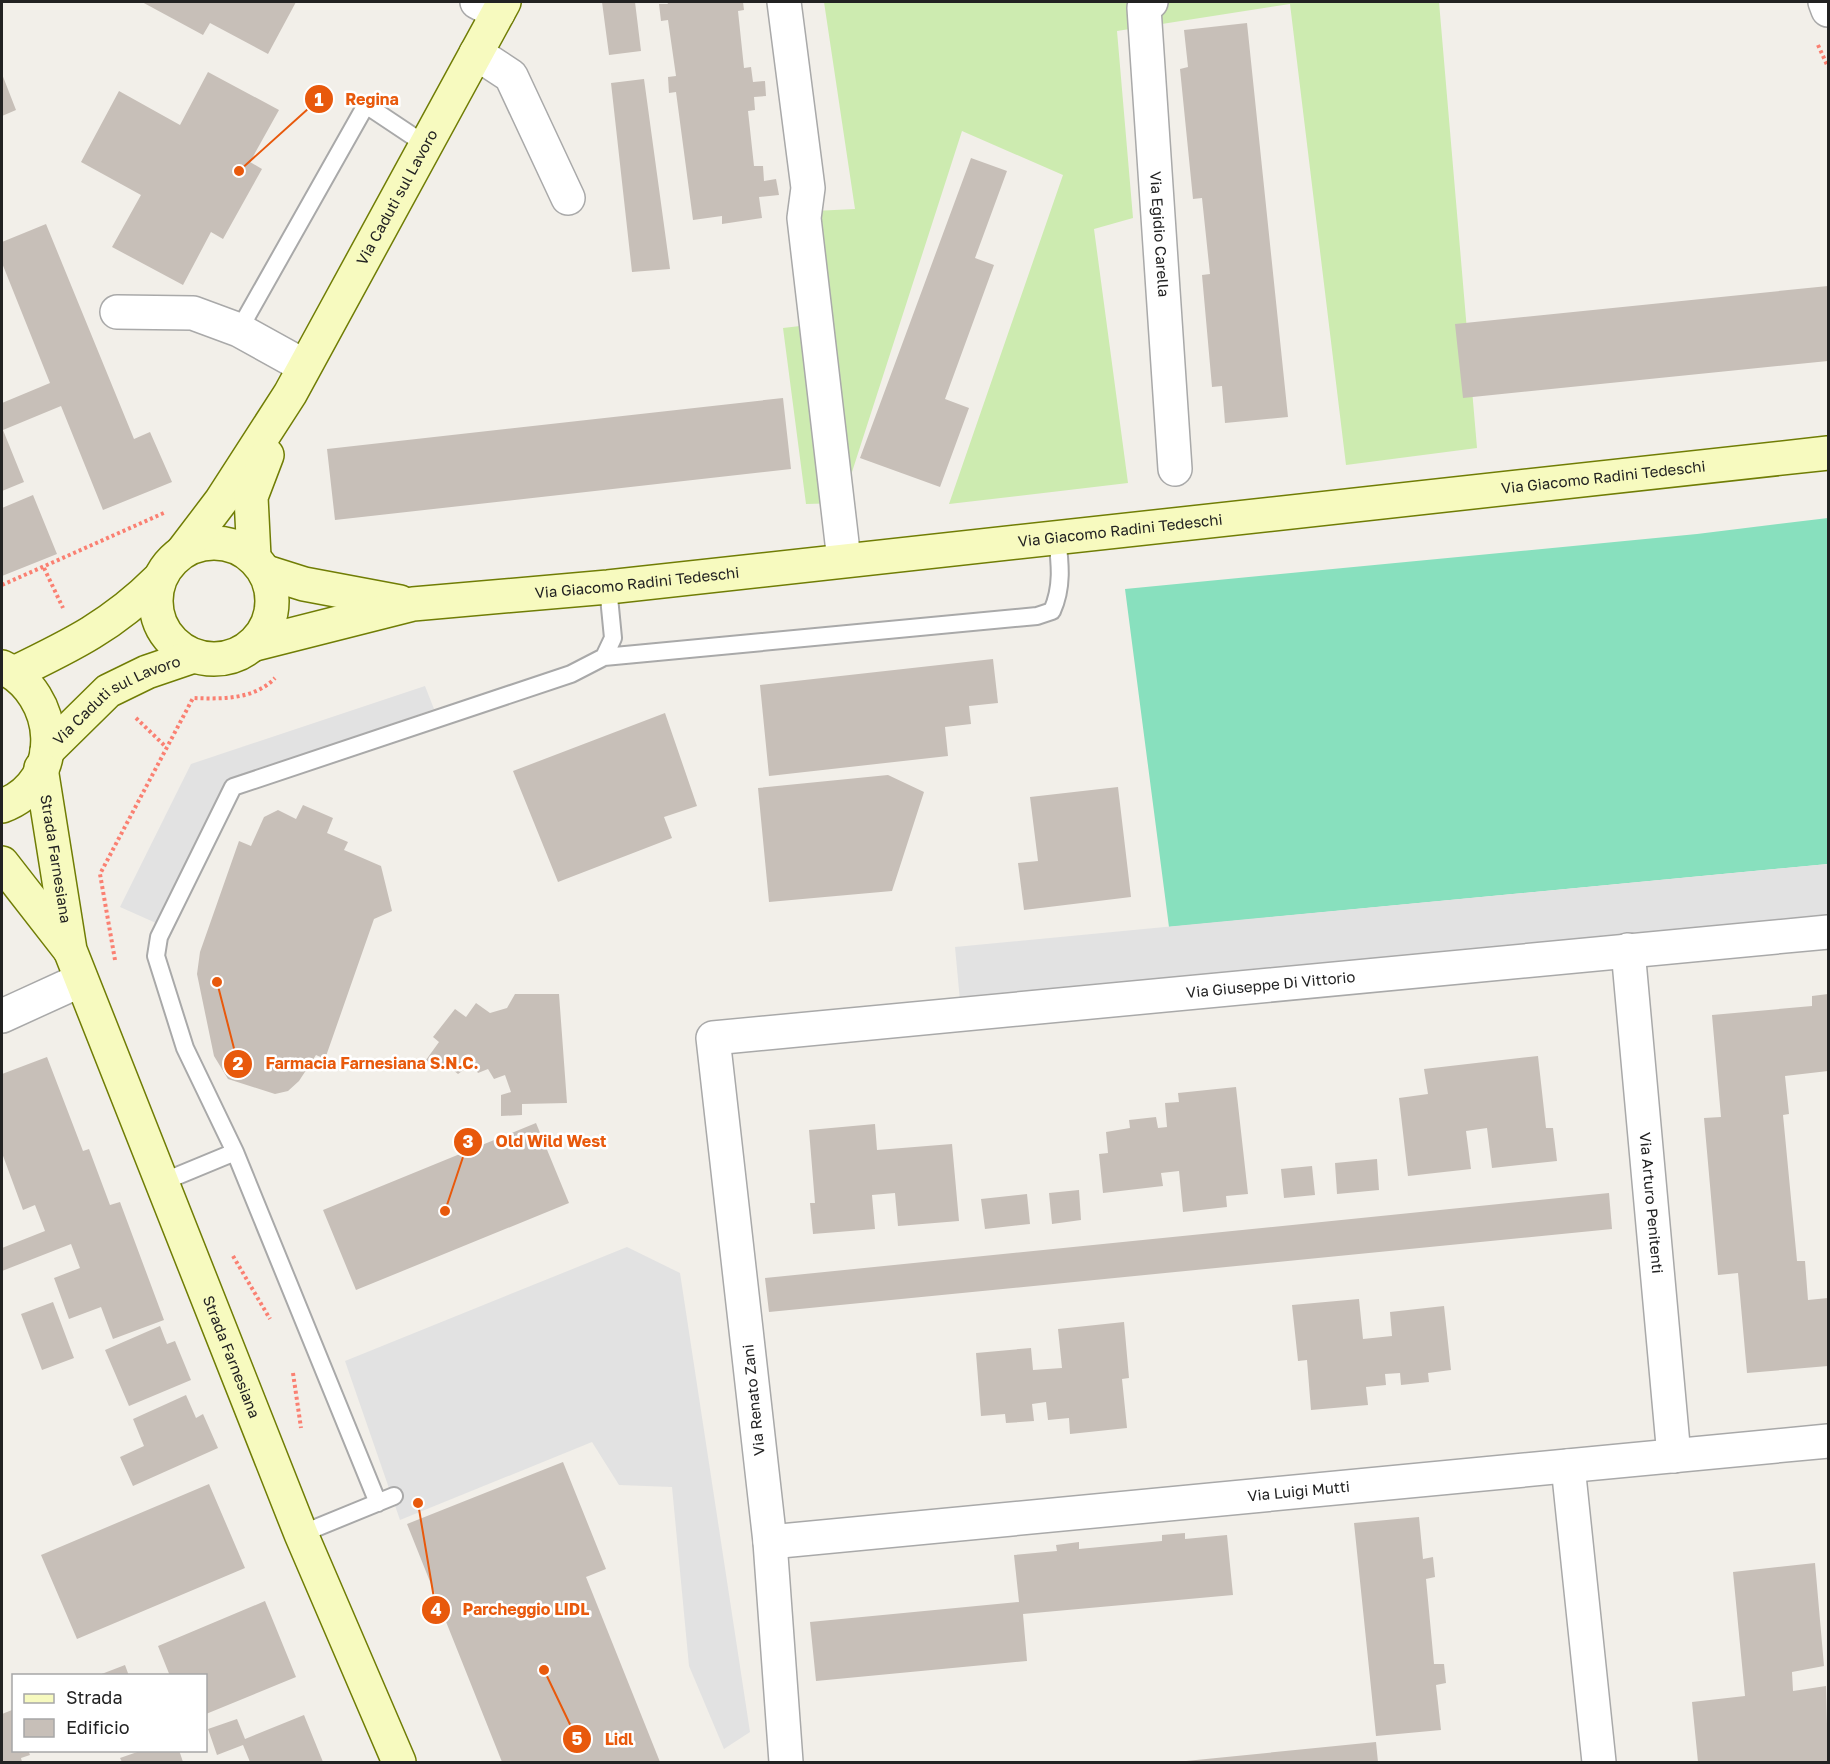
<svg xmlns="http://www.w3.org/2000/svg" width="1830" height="1764" font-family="'Golos Text',sans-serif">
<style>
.grass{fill:#cdebb0}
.pitch{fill:#88e0be}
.parking{fill:#e2e2e2}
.building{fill:#c7bfb8}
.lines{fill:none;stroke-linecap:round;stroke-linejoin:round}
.lane-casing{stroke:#a9a9a9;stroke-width:20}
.street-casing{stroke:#a9a9a9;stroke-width:36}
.secondary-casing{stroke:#707d05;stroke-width:36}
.path{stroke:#fa8072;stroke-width:4;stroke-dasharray:3 3;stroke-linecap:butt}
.lane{stroke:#fff;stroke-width:16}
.street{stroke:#fff;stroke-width:33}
.secondary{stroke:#f7fabf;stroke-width:33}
.labels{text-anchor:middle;stroke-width:5;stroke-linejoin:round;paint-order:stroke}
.street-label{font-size:15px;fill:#222;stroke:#fff}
.leader{fill:none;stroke:#e8590c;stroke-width:2}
.callout-dot{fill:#e8590c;stroke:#fff;stroke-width:2}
.mark-label{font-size:18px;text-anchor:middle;font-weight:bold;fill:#fff}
.callout-label{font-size:16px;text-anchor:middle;font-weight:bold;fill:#e8590c;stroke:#fff;stroke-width:5;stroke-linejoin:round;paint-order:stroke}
</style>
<rect width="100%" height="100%" fill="#f2efe9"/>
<!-- grass -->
<path class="grass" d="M 824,2 L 1439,2 L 1477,448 L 1346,465 L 1290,4 L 1117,31 L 1133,218 L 1094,229 L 1128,483 L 949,504 L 1063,175 L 962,131 L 842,503 L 806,504 L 783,328 L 826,323 L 814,211 L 855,209 Z"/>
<!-- pitch -->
<path class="pitch" d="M 1828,518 L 1828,864 L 1169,927 L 1125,589 L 1697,534 Z"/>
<!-- parking -->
<path class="parking" d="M 425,686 L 434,709 L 226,783 L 156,923 L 120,907 L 191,764 Z
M 1828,864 L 1828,918 L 960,1001 L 955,947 Z
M 627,1247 L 680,1273 L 750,1732 L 724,1749 L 689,1666 L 672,1487 L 619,1485 L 592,1442 L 400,1520 L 345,1361 Z"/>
<!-- building -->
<path class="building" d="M 142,2 L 296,2 L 268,54 L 210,23 L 203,35 Z
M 602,2 L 635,2 L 641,51 L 609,55 Z
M 667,2 L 743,2 L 744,10 L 738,11 L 744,68 L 751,67 L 753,82 L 765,81 L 766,96 L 754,97 L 755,110 L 748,111 L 754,166 L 763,166 L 764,181 L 776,179 L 779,195 L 759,197 L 762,218 L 722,224 L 722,216 L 693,220 L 676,92 L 669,93 L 668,77 L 676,76 L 668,20 L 661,21 L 659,4 L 668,4 Z
M 1247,23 L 1288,417 L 1225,423 L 1222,386 L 1212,387 L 1202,275 L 1210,274 L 1202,198 L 1193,199 L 1180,69 L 1188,67 L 1184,30 Z
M 208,72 L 279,110 L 250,162 L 262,169 L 223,239 L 211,232 L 183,285 L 112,247 L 141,195 L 81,162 L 119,91 L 180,125 Z
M 2,74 L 16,110 L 2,116 Z
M 644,79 L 670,269 L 632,272 L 611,83 Z
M 971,158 L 1007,171 L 975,258 L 994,265 L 945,399 L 969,408 L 940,487 L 860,458 Z
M 46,224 L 134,439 L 150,432 L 172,482 L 103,510 L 61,406 L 3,430 L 24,482 L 2,491 L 2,403 L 50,383 L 2,263 L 2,242 Z
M 1828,286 L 1828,361 L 1463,398 L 1455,324 Z
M 783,398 L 791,469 L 335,520 L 327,449 Z
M 33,495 L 57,554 L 2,576 L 2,508 Z
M 993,659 L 998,703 L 969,706 L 971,724 L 945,727 L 948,756 L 769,776 L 760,685 Z
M 665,713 L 697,806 L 664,817 L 672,838 L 558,882 L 513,771 Z
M 888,775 L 924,792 L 892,891 L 769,902 L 758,788 Z
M 1118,787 L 1131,897 L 1024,910 L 1018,863 L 1038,861 L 1030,797 Z
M 303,805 L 333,818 L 327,833 L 348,842 L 344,850 L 381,866 L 392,911 L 374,919 L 325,1059 L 316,1055 L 299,1081 L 288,1091 L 275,1094 L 228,1079 L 214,1056 L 197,974 L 200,952 L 239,841 L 251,846 L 264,817 L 278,810 L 296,819 Z
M 515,994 L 559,994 L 567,1103 L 522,1104 L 522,1115 L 501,1116 L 501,1095 L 511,1092 L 505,1075 L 494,1079 L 488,1069 L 478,1073 L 472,1064 L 458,1074 L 448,1066 L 442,1071 L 426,1060 L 439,1042 L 433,1037 L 455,1009 L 466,1017 L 476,1003 L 490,1013 L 507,1008 Z
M 1828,994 L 1828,1071 L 1785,1076 L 1789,1114 L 1783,1115 L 1797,1261 L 1805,1261 L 1808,1300 L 1828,1298 L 1828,1366 L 1747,1373 L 1738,1273 L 1718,1275 L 1704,1118 L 1721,1117 L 1712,1015 L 1812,1006 L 1812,996 Z
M 1538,1056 L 1546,1128 L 1553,1128 L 1557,1161 L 1492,1168 L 1487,1128 L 1466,1131 L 1471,1169 L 1408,1176 L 1399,1098 L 1428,1094 L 1424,1069 Z
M 47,1057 L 83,1151 L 89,1149 L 110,1205 L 120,1202 L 164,1320 L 113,1339 L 101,1307 L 69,1319 L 54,1278 L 80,1268 L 71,1244 L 2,1271 L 2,1248 L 45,1231 L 35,1205 L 23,1210 L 2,1153 L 2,1074 Z
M 1236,1087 L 1248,1194 L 1226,1196 L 1227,1207 L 1183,1212 L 1179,1171 L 1161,1173 L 1163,1186 L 1103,1193 L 1099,1154 L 1108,1153 L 1106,1132 L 1130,1128 L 1129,1120 L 1156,1117 L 1158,1128 L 1167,1127 L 1165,1103 L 1179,1102 L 1178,1093 Z
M 536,1123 L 569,1203 L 356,1290 L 323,1210 Z
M 875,1124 L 877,1150 L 952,1144 L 959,1221 L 898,1226 L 895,1193 L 872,1195 L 875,1229 L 813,1234 L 810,1203 L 815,1203 L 809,1130 Z
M 1377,1159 L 1379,1190 L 1337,1194 L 1335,1163 Z
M 1312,1166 L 1315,1195 L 1284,1198 L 1281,1169 Z
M 1079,1190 L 1081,1220 L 1052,1224 L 1049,1193 Z
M 1609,1193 L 1612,1229 L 769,1312 L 765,1278 Z
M 1027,1194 L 1030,1224 L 985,1229 L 981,1199 Z
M 1359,1299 L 1363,1339 L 1392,1336 L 1390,1312 L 1444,1306 L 1451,1370 L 1428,1373 L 1429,1382 L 1401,1385 L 1400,1373 L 1385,1374 L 1386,1385 L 1366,1387 L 1368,1405 L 1311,1410 L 1307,1360 L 1298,1361 L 1292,1305 Z
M 53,1302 L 74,1358 L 42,1370 L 21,1314 Z
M 1124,1322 L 1129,1378 L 1122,1379 L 1127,1428 L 1070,1434 L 1069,1418 L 1048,1420 L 1046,1402 L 1032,1404 L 1034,1421 L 1006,1423 L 1005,1414 L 981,1416 L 976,1353 L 1031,1348 L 1033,1370 L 1062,1368 L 1058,1329 Z
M 160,1326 L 167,1344 L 175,1341 L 191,1380 L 129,1406 L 105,1350 Z
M 186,1395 L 196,1418 L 203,1414 L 218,1448 L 133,1486 L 120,1457 L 144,1446 L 133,1419 Z
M 563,1462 L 606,1569 L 586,1577 L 660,1762 L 502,1762 L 407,1524 Z
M 209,1484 L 245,1568 L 77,1639 L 41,1555 Z
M 1419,1517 L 1423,1559 L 1433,1557 L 1435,1577 L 1426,1579 L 1434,1664 L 1444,1664 L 1446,1683 L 1436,1685 L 1441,1730 L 1376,1736 L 1354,1523 Z
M 1185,1533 L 1185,1539 L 1227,1535 L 1233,1595 L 1023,1614 L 1027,1661 L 816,1681 L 810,1622 L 1019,1602 L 1014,1555 L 1057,1551 L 1056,1545 L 1079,1542 L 1079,1549 L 1162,1541 L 1162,1535 Z
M 1815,1563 L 1824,1666 L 1792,1672 L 1793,1691 L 1826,1686 L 1828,1762 L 1698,1762 L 1692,1702 L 1745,1696 L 1733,1572 Z
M 265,1601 L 296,1677 L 206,1714 L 206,1676 L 170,1676 L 158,1646 Z
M 125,1665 L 129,1676 L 99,1676 L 99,1675 Z
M 12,1710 L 14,1750 L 28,1750 L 30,1755 L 21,1758 L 22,1762 L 2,1762 L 2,1714 Z
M 304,1715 L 323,1762 L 250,1762 L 243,1745 L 217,1755 L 208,1729 L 237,1719 L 245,1739 Z
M 1376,1742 L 1378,1762 L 1186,1762 L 1186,1761 Z
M 143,1750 L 179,1750 L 183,1762 L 122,1762 L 120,1758 Z"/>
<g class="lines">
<defs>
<path id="lane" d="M 239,330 L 366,105 L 426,145
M 604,657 L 1037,616 L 1052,611 C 1063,587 1060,563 1057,537
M 160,1183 L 235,1152
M 378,1503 L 235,1152 L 185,1048 L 156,956 L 159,937 L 233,787 L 571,674 L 604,657 L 613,638 L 608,587
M 301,1534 L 394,1496"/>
<g id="street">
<path d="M 477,2 L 498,13"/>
<path d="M 784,2 L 808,188 L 804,218 L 844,560"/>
<path id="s1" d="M 1151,2 L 1144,8 L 1175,469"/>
<path d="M 1825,2 L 1828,10"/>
<path d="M 476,53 L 511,76 L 568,198"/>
<path d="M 117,312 L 193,313 L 239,330 L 304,366"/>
<path id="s2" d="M 1628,950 L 1674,1456"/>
<path d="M 2,1016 L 81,980"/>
<path d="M 1568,1466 L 1599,1762"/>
<path id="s3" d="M 770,1542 L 1828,1441"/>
<path id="s4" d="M 786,1762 L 770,1542 L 713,1038 L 1828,932"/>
</g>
<g id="secondary">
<circle cx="214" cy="601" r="58"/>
<path id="s5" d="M 183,551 L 221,501 L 290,394 L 504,2"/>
<path d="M 254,557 L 251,497 L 267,455"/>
<path d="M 266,572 L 304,584 L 400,602"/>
<path id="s6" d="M 255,644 L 413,604 L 608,587 L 1828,453"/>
<path d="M 2,667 C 59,694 67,782 2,806"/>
<path d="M 14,673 C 72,645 113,625 159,579"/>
<path id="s7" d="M 47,751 L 108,691 L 147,672 L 194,656"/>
<path id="s8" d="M 41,768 L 70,950 L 301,1534 L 399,1762"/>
<path d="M 2,863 L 69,949"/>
</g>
</defs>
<!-- lane casing -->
<use href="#lane" class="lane-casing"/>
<!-- street casing -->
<use href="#street" class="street-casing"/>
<!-- secondary casing -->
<use href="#secondary" class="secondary-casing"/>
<!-- path -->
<path class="path" d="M 1818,45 L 1828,67
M 44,568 L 63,608
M 2,585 L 166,512
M 136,718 L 166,747
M 115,960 L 100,874 L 193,698 C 221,699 254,700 275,678
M 233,1256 L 270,1319
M 293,1373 L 301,1428"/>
<!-- lane -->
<use href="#lane" class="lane"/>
<!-- street -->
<use href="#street" class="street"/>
<!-- secondary -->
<use href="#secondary" class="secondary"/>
</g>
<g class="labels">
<!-- street labels -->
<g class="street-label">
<text dy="5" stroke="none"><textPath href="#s5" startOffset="414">Via Caduti sul Lavoro</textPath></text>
<text dy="5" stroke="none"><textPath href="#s1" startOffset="236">Via Egidio Carella</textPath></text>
<text dy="5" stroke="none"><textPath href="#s6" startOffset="1360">Via Giacomo Radini Tedeschi</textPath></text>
<text dy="5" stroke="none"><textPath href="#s6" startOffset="874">Via Giacomo Radini Tedeschi</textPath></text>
<text dy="5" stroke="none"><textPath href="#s6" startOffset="388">Via Giacomo Radini Tedeschi</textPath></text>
<text dy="5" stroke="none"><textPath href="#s7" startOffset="88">Via Caduti sul Lavoro</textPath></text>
<text dy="5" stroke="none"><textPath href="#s8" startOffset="92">Strada Farnesiana</textPath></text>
<text dy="5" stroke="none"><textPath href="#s4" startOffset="1288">Via Giuseppe Di Vittorio</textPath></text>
<text dy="5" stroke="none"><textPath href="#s2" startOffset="254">Via Arturo Penitenti</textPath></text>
<text dy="5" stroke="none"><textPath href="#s8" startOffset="622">Strada Farnesiana</textPath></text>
<text transform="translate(754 1400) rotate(-96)" y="5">Via Renato Zani</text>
<text dy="5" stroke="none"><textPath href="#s3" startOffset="531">Via Luigi Mutti</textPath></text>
</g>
</g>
<!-- callouts -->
<path class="leader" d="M239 171L319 99M217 982L238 1064M445 1211L468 1142M418 1503L436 1610M544 1670L577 1739"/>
<g class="callout-dot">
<circle cx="239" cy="171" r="6"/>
<circle cx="217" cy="982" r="6"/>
<circle cx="445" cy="1211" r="6"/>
<circle cx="418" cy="1503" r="6"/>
<circle cx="544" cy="1670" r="6"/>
<circle cx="319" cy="99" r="15"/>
<circle cx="238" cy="1064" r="15"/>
<circle cx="468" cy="1142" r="15"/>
<circle cx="436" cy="1610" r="15"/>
<circle cx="577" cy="1739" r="15"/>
</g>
<g class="mark-label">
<text x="319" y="106">1</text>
<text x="238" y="1070">2</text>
<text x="468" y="1148">3</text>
<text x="436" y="1616">4</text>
<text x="577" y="1745">5</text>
</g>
<g class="callout-label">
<text x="372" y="105">Regina</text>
<text x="372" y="1069">Farmacia Farnesiana S.N.C.</text>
<text x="551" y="1147">Old Wild West</text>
<text x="526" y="1615">Parcheggio LIDL</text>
<text x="619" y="1745">Lidl</text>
</g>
<!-- border -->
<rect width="1830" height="1764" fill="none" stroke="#222222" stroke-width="6"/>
<!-- legend -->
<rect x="12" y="1674" width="195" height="78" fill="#ffffff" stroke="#a7a7a7" stroke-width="1.5"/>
<rect x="24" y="1694" width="30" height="9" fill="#f7fabf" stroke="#a7a7a7" stroke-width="1.5"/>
<text x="66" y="1704" font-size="18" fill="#222222">Strada</text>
<rect x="24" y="1719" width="30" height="18" fill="#c7bfb8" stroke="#a7a7a7" stroke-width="1.5"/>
<text x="66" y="1734" font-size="18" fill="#222222">Edificio</text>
</svg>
